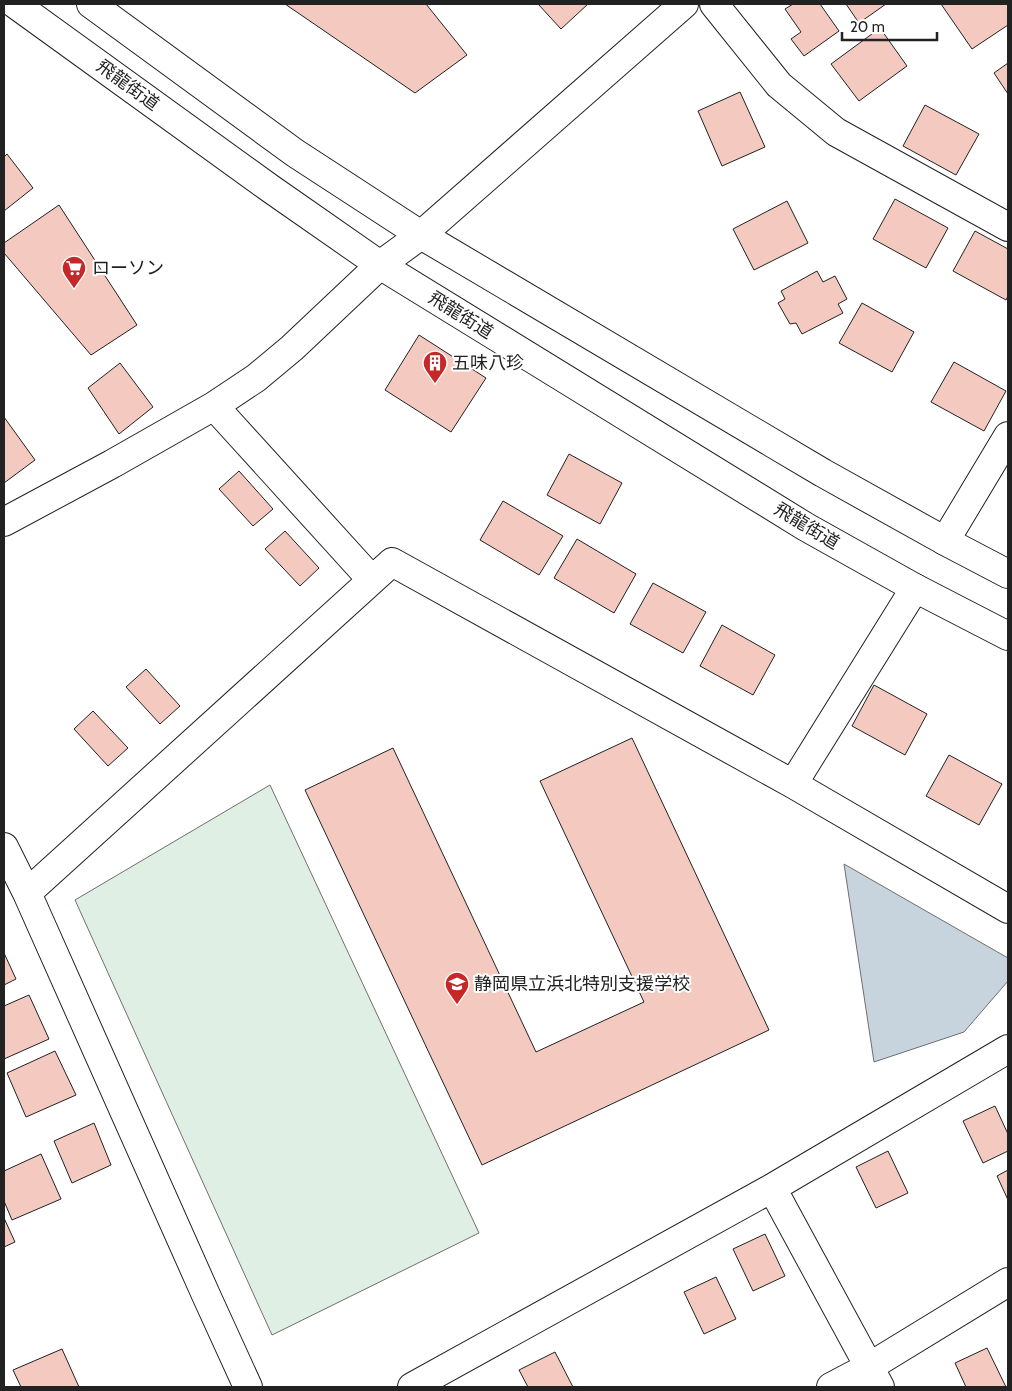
<svg xmlns="http://www.w3.org/2000/svg" width="1012" height="1391" font-family="Cabin,'Noto Sans JP',sans-serif">
<style>
.green{fill:#e0efe3;stroke:#6f6f6f}
.water{fill:#c7d3dd;stroke:#6f6f6f}
.building{fill:#f3c9c0;stroke:#222}
.lines{fill:none;stroke-linecap:round;stroke-linejoin:round}
.minor-casing{stroke:#222;stroke-width:30}
.highway-casing{stroke:#222;stroke-width:30}
.minor{stroke:#fff;stroke-width:28}
.highway{stroke:#fff;stroke-width:28}
.labels{text-anchor:middle;stroke-width:4;stroke-linejoin:round;paint-order:stroke}
.street-label{font-size:18px;fill:#222;stroke:#fff}
.poi-label{font-size:18px;fill:#222;stroke:#fff;text-anchor:start}
</style>
<rect width="100%" height="100%" fill="#fff"/>
<!-- green -->
<path class="green" d="M 270,785 L 479,1233 L 272,1335 L 75,900 Z"/>
<!-- water -->
<path class="water" d="M 844,864 L 1008,958 L 1008,981 L 964,1032 L 874,1062 Z"/>
<!-- building -->
<path class="building" d="M 285,4 L 426,4 L 467,55 L 415,93 Z
M 538,4 L 588,4 L 561,29 Z
M 793,4 L 820,4 L 839,31 L 804,56 L 791,39 L 801,32 L 785,9 Z
M 846,4 L 886,4 L 859,23 Z
M 941,4 L 1006,4 L 1008,6 L 1008,25 L 972,49 Z
M 880,28 L 907,66 L 859,101 L 831,64 Z
M 1008,63 L 1008,94 L 994,73 Z
M 740,92 L 765,147 L 722,166 L 698,111 Z
M 925,105 L 979,134 L 956,175 L 903,146 Z
M 7,154 L 33,188 L 4,211 L 4,157 Z
M 895,199 L 948,228 L 926,268 L 873,239 Z
M 787,201 L 808,243 L 754,270 L 733,229 Z
M 59,205 L 137,325 L 91,355 L 4,253 L 4,243 Z
M 975,231 L 1008,249 L 1008,296 L 1006,300 L 953,271 Z
M 817,271 L 823,282 L 835,276 L 847,299 L 838,304 L 843,313 L 802,334 L 796,323 L 790,324 L 778,303 L 785,299 L 781,291 Z
M 862,303 L 914,332 L 892,372 L 839,343 Z
M 419,335 L 486,378 L 451,432 L 385,390 Z
M 954,362 L 1006,391 L 984,431 L 931,402 Z
M 120,363 L 153,407 L 119,434 L 88,388 Z
M 4,417 L 35,460 L 4,483 Z
M 569,454 L 622,483 L 600,524 L 547,495 Z
M 239,471 L 273,509 L 253,526 L 219,489 Z
M 503,501 L 563,536 L 539,575 L 480,540 Z
M 285,531 L 319,568 L 300,586 L 265,549 Z
M 577,539 L 636,574 L 614,613 L 554,578 Z
M 653,583 L 706,612 L 683,653 L 630,624 Z
M 722,625 L 775,655 L 753,695 L 700,666 Z
M 146,669 L 180,706 L 160,724 L 126,687 Z
M 874,685 L 927,714 L 905,755 L 852,726 Z
M 93,711 L 128,748 L 108,766 L 74,729 Z
M 632,738 L 769,1030 L 482,1165 L 305,790 L 393,748 L 536,1052 L 644,1002 L 540,781 Z
M 949,755 L 1002,784 L 979,825 L 926,796 Z
M 4,953 L 16,979 L 4,985 Z
M 29,995 L 49,1039 L 4,1059 L 4,1006 Z
M 55,1051 L 76,1095 L 26,1117 L 7,1073 Z
M 995,1106 L 1008,1134 L 1008,1151 L 983,1163 L 963,1121 Z
M 94,1123 L 111,1165 L 72,1183 L 54,1141 Z
M 888,1151 L 908,1193 L 876,1208 L 856,1167 Z
M 41,1154 L 61,1199 L 12,1220 L 4,1201 L 4,1171 Z
M 1008,1170 L 1008,1200 L 997,1176 Z
M 4,1218 L 15,1242 L 4,1247 Z
M 765,1234 L 785,1276 L 753,1291 L 733,1249 Z
M 716,1277 L 736,1319 L 704,1334 L 684,1292 Z
M 987,1348 L 1006,1387 L 966,1387 L 955,1363 Z
M 62,1349 L 79,1387 L 21,1387 L 13,1370 Z
M 555,1352 L 573,1387 L 528,1387 L 519,1370 Z"/>
<g class="lines">
<defs>
<path id="minor" d="M 714,4 L 779,85 L 836,132 L 1008,227
M 214,406 L 372,580
M 4,522 L 112,464 L 214,406 L 256,378 L 292,348 L 380,265 L 421,235 L 684,4
M 945,541 L 1008,436
M 793,784 L 915,588
M 4,847 L 27,893 L 206,1295 L 248,1387
M 27,893 L 392,562 L 793,784 L 1008,909
M 772,1188 L 880,1387
M 412,1387 L 772,1188 L 1008,1049
M 831,1387 L 869,1367 L 1008,1282"/>
<path id="highway" d="M 15,4 L 271,189 L 380,265 L 806,527 L 915,588 L 1008,636
M 91,4 L 295,153 L 421,235 L 823,473 L 945,541 L 1008,574"/>
</defs>
<!-- minor casing -->
<use href="#minor" class="minor-casing"/>
<!-- highway casing -->
<use href="#highway" class="highway-casing"/>
<!-- minor -->
<use href="#minor" class="minor"/>
<!-- highway -->
<use href="#highway" class="highway"/>
</g>
<!-- icons -->
<defs>
<symbol id="supermarket-pin" viewBox="-11 -11 22 30"><path d="M0 17L-7.5 6A9.5 9.5 0 1 1 7.5 6Z" fill="#c62828" stroke="#fff"/><path d="M-6-5.5h2.5l.6 2H6L4.5 2H-2.5L-4.4-4H-6ZM-1.5 3.2a1.3 1.3 0 1 0 .1 0ZM3 3.2a1.3 1.3 0 1 0 .1 0Z" fill="#fff"/></symbol>
<symbol id="building-pin" viewBox="-11 -11 22 30"><path d="M0 17L-7.5 6A9.5 9.5 0 1 1 7.5 6Z" fill="#c62828" stroke="#fff"/><path d="M-4-6H4V6H1V3H-1V6H-4ZM-2.5-4.3h1.7v1.8h-1.7ZM.8-4.3h1.7v1.8H.8ZM-2.5-1h1.7V.8h-1.7ZM.8-1h1.7V.8H.8Z" fill="#fff"/></symbol>
<symbol id="school-pin" viewBox="-11 -11 22 30"><path d="M0 17L-7.5 6A9.5 9.5 0 1 1 7.5 6Z" fill="#c62828" stroke="#fff"/><path d="M0-5L7-2L0 1L-7-2ZM-4 1L0 2.5L4 1V4Q0 6-4 4Z" fill="#fff"/></symbol>
</defs>
<g fill-rule="evenodd">
<use href="#supermarket-pin" x="60" y="254" width="28" height="38"/>
<use href="#building-pin" x="421" y="349" width="28" height="38"/>
<use href="#school-pin" x="443" y="970" width="28" height="38"/>
</g>
<g class="labels">
<!-- street labels -->
<g class="street-label">
<text transform="translate(128 85) rotate(36)" y="6">飛龍街道</text>
<text transform="translate(461 315) rotate(32)" y="6">飛龍街道</text>
<text transform="translate(807 526) rotate(31)" y="6">飛龍街道</text>
</g>
<!-- poi labels -->
<g class="poi-label">
<text x="92" y="274">ローソン</text>
<text x="452" y="369">五味八珍</text>
<text x="474" y="990">静岡県立浜北特別支援学校</text>
</g>
</g>
<!-- border -->
<rect width="1012" height="1391" fill="none" stroke="#222222" stroke-width="10"/>
<!-- scale -->
<path d="M842 32v8h95v-8" fill="none" stroke="#222222" stroke-width="2.5"/>
<text x="850" y="32" font-size="15" fill="#222222" stroke="#ffffff" stroke-width="4" paint-order="stroke">20 m</text>
</svg>
